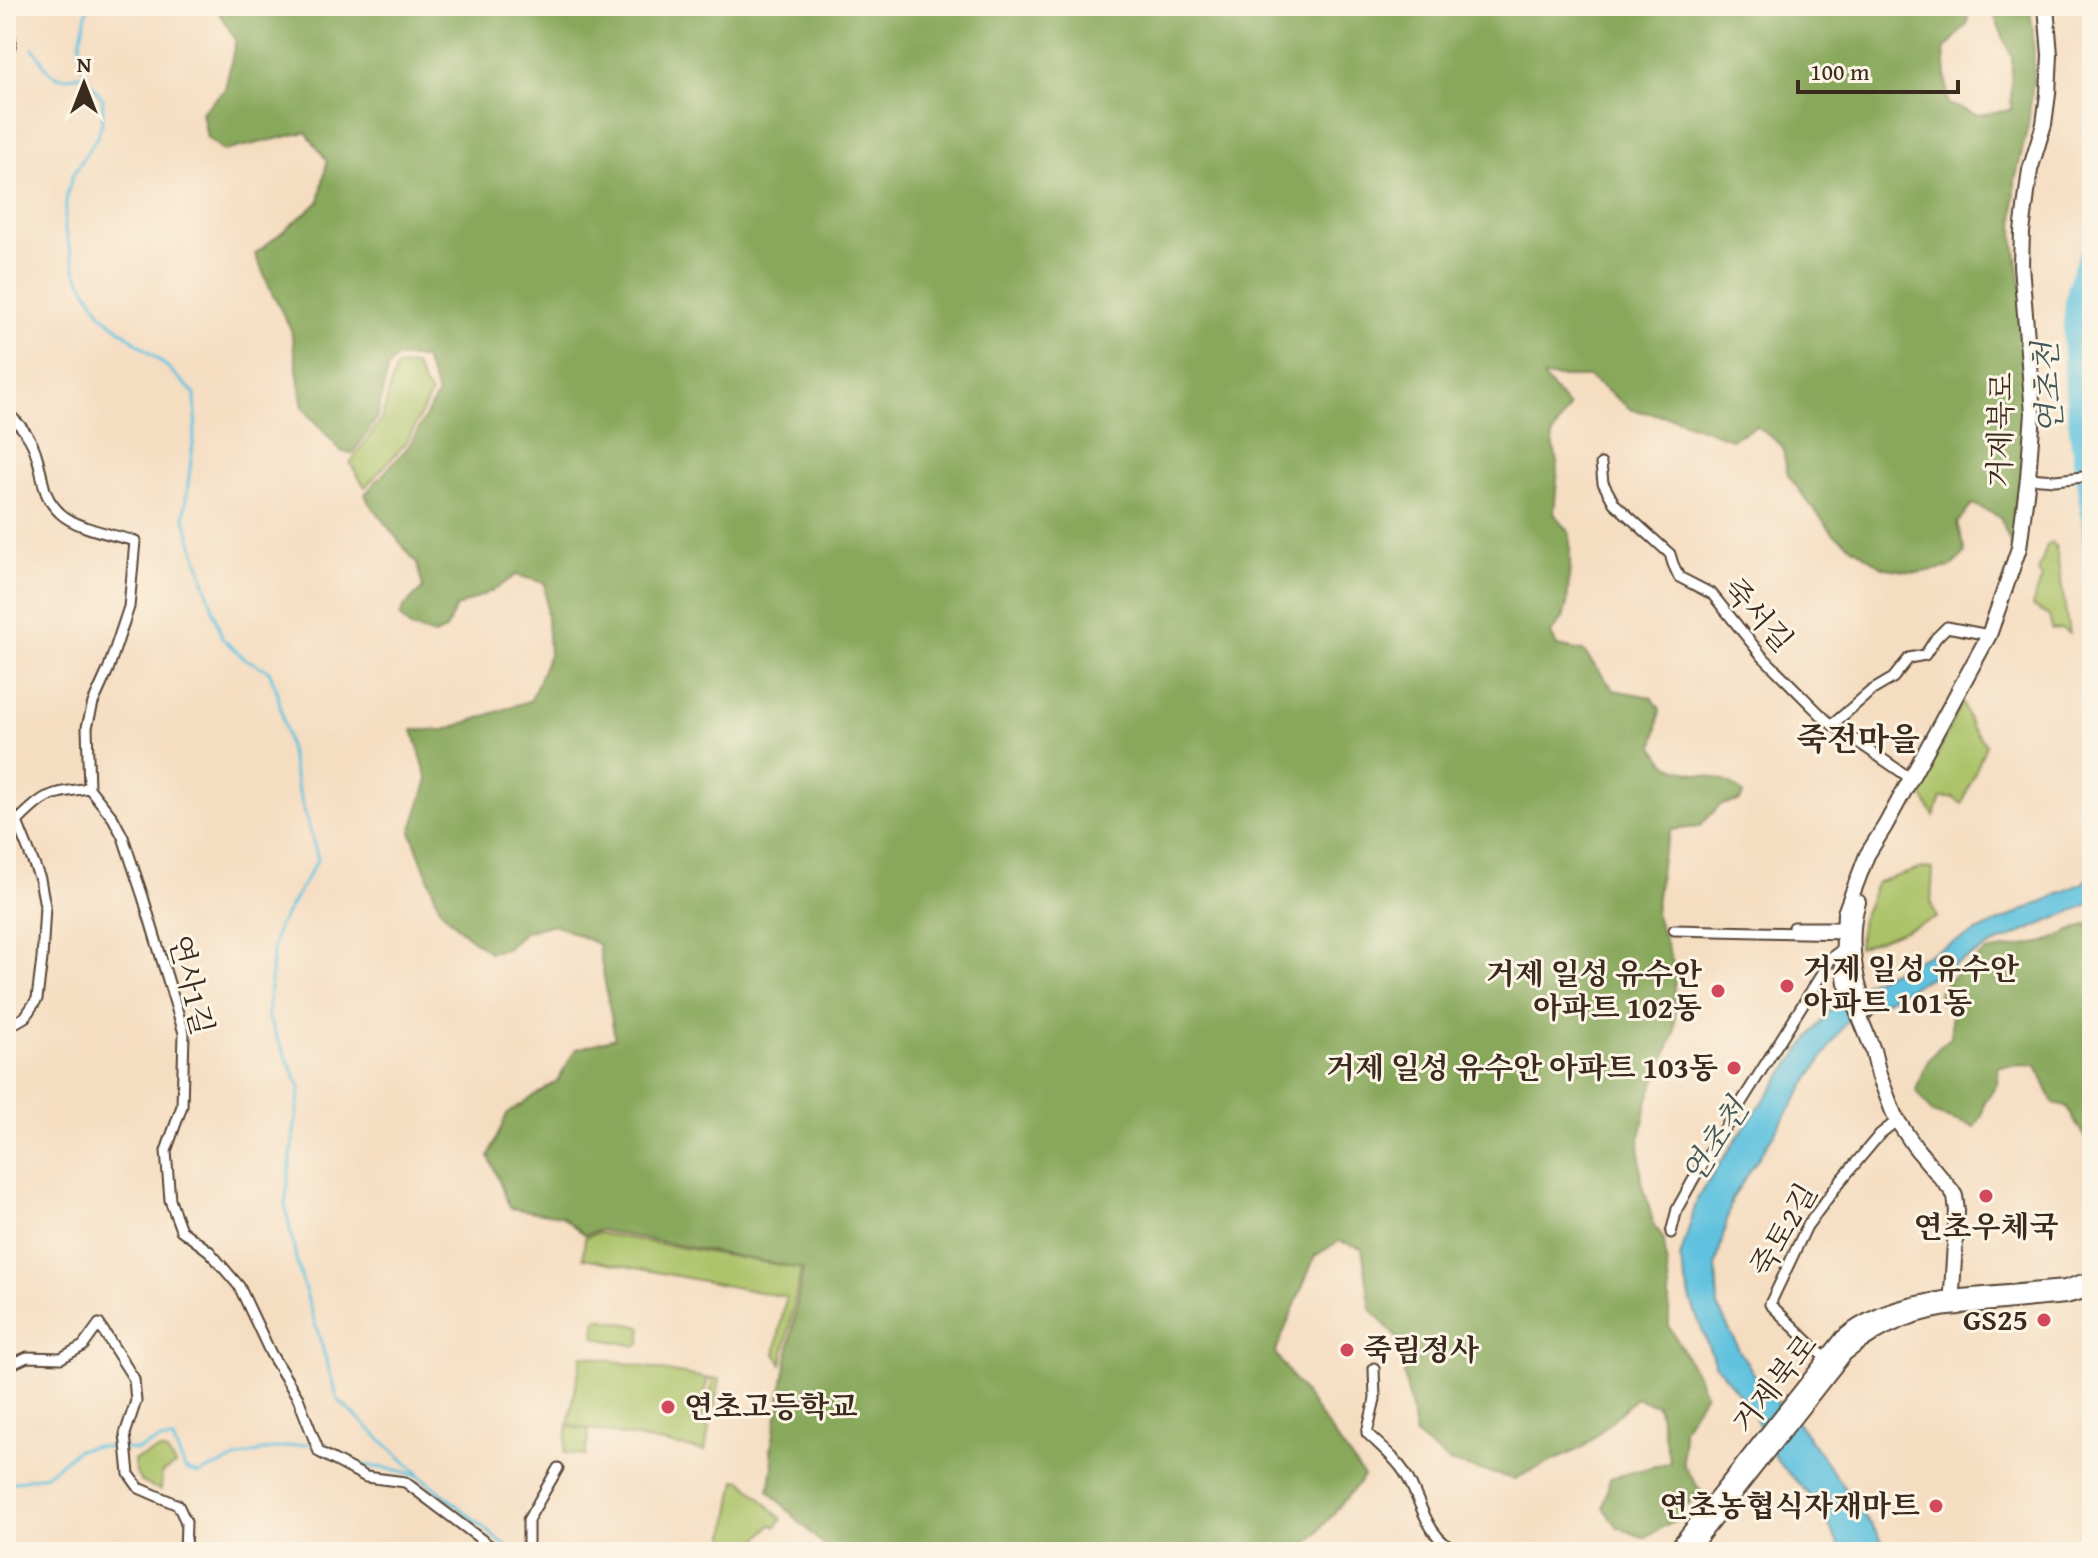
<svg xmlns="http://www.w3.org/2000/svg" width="2098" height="1558" font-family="'Gentium Book Plus','Noto Serif KR',serif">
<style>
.green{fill:#abc267;stroke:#737642;stroke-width:2}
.forest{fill:#88a85c;stroke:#62693d;stroke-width:2}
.water{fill:#61c2df;stroke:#4e767e;stroke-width:2}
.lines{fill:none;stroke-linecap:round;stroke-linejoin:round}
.stream{stroke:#61c2df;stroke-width:3}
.river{stroke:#61c2df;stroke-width:20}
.street-casing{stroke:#574536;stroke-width:13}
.secondary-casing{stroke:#574536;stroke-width:16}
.primary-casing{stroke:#574536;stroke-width:18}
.street{stroke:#fff;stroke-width:9}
.secondary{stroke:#fff;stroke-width:12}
.primary{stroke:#fff;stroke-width:14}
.poi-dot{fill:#d1495b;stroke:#fcf5e5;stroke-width:3}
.labels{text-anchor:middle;stroke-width:6;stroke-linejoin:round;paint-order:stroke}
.street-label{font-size:30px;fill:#3b2a1e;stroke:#fcf5e5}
.poi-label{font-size:30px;font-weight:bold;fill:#3b2a1e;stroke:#fcf5e5;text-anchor:end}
.water-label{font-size:32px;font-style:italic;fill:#465858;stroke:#fcf5e5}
.neighbourhood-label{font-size:32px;font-weight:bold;fill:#3b2a1e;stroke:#fcf5e5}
</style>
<rect width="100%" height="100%" fill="#fcf5e5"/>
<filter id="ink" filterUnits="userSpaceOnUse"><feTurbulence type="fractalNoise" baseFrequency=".0125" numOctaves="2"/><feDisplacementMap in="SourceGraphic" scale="16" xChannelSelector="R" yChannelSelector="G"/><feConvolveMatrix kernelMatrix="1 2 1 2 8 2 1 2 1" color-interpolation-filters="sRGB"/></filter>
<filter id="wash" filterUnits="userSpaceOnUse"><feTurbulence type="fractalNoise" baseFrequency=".006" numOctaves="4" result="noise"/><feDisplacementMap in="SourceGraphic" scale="32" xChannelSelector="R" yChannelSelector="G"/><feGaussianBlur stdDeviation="1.8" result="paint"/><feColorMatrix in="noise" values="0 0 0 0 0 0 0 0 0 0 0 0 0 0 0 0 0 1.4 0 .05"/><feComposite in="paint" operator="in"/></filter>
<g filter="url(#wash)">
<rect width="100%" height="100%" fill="#f5ddc1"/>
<!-- green -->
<path class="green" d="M 415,365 L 423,383 L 431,394 L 407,442 L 365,487 L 350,463 L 381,420 L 396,367 Z
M 2052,542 L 2056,548 L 2069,634 L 2062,629 L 2052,630 L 2049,616 L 2032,606 L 2042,578 L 2038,572 L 2047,545 Z
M 1962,701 L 1972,728 L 1986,745 L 1962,804 L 1954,798 L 1941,798 L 1934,816 L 1920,791 Z
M 1923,868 L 1933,869 L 1931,904 L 1937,918 L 1858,948 L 1862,918 L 1877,882 Z
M 598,1233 L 801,1269 L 782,1364 L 775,1354 L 786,1297 L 583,1258 L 585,1237 Z
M 599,1318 L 642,1327 L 640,1344 L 637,1346 L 596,1338 L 594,1336 L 596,1320 Z
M 582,1355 L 710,1379 L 707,1381 L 705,1391 L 707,1392 L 704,1411 L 711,1392 L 712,1379 L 720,1379 L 713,1413 L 708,1416 L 703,1412 L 701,1425 L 706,1425 L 709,1428 L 705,1451 L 568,1425 Z
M 568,1426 L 589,1430 L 585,1456 L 564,1453 Z
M 159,1450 L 167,1452 L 175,1465 L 162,1473 L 161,1490 C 142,1484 135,1481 134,1460 Z
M 736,1480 L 743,1481 L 782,1519 L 776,1527 L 772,1524 L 746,1552 L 723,1552 Z"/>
<!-- forest -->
<path class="forest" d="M 168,6 L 1969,6 L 1967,24 L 1944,50 L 1948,104 L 1977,115 L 2011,110 L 2012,57 L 1990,6 L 2029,6 L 2033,29 L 2034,73 L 2028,125 L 2015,181 L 2014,238 L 2023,297 L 2031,423 L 2012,548 L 2000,517 L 1973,504 L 1957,523 L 1965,553 L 1951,567 L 1916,573 L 1882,567 L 1834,534 L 1808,502 L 1788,475 L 1782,446 L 1757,426 L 1731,439 L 1671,417 L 1632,410 L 1589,377 L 1543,377 L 1569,407 L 1552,436 L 1558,468 L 1554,513 L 1570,534 L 1570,565 L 1567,604 L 1563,618 L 1551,634 L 1557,646 L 1583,651 L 1614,690 L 1651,697 L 1660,709 L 1654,747 C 1658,753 1664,763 1671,766 C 1694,778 1727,772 1743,795 L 1740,801 L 1720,805 L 1699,827 L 1671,830 L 1662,857 L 1655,913 L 1676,971 L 1674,988 L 1675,1032 L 1648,1099 L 1639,1143 L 1642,1181 L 1653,1222 L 1664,1240 L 1669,1290 L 1669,1326 L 1697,1375 L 1705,1394 L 1683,1428 L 1683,1465 L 1700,1490 L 1675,1520 L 1644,1538 L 1618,1527 L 1603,1508 L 1610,1478 L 1670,1462 L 1657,1405 L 1636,1398 L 1584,1447 L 1514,1479 L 1449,1462 L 1416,1436 L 1397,1338 L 1371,1309 L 1362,1248 L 1339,1241 L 1315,1256 L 1275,1353 L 1364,1477 L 1301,1552 L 830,1552 L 769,1491 L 773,1466 L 771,1450 L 803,1269 L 600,1230 L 585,1235 L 561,1216 L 510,1208 L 489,1156 L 507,1114 L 558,1080 L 576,1049 L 615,1038 L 598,944 L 554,924 L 524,932 L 506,949 L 489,952 L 464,933 L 440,909 L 411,832 L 428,780 L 413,730 L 445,730 L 531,700 L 549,654 L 545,583 L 516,575 L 494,590 L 455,608 L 446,630 L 434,635 L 411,628 L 400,617 L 404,607 L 423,588 L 417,564 L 369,503 L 365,494 L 409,446 L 438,394 L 424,358 L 396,358 L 388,368 L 377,418 L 353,453 L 342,452 L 303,408 L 291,329 L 273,295 L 255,254 L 319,202 L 327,161 L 306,132 L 224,151 L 207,138 L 202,112 L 225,89 L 236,40 L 216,8 Z
M 2092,922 L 2092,1150 L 2066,1106 L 2053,1103 L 2036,1065 L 1998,1066 L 1997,1084 L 1984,1103 L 1982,1116 L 1975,1127 L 1932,1113 L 1916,1091 C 1924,1064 1929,1055 1951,1037 L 1951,1010 L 1939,1000 L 1940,990 L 1949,980 L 1986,952 L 2046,942 Z"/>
<!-- water -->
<path class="water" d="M 2092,469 L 2092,652 L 2079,471 Z
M 2092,871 L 2092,901 L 2089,904 L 1988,947 L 1847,1020 L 1732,1199 L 1716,1265 L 1718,1307 L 1739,1350 L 1761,1385 L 1804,1431 L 1890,1552 L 1842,1552 L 1820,1506 L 1778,1462 L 1751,1409 L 1715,1364 L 1691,1301 L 1680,1258 L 1698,1197 L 1743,1129 L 1829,1011 L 1866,983 L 2083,883 Z"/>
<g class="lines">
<!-- stream -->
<path class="stream" d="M 88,6 C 78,52 71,61 103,99 L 102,123 L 98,135 L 73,175 L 67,194 L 64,227 L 76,272 L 102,315 L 166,366 L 195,394 L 196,420 L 184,516 L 222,638 L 244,658 L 269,671 L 277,691 L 297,786 L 318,859 L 278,927 L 273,947 L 268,1018 L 300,1087 L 285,1205 L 297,1263 L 338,1400 L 422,1477 L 506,1546 L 509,1552
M 33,48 C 52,75 49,83 84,74
M 323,1443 L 356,1464 L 397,1470 L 420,1476
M 6,1484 L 46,1475 L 77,1450 L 94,1446 L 137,1450 L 160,1440 L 173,1440 L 185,1469 L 199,1474 C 240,1455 264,1448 309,1444"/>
<!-- river -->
<path class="river" d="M 2092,252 C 2053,305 2084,458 2092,523"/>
</g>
</g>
<g filter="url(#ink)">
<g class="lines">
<defs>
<path id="street" d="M 6,22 L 11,42 L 6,61
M 6,412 C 21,425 32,438 37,457 C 44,479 41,495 60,513 C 75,528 114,535 135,541 L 129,607 L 108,670 L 93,703 L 87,727 L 89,788 L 113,818 L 123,837 L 143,897 L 184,1033 L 182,1106 L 166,1151 L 170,1200 L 181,1230 L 209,1251 L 239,1286 L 271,1354 L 298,1398 L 319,1452 L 366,1477 L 405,1482 L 498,1552
M 6,463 L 8,478 L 6,504
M 1601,464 L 1603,483 L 1614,503 L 1670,554 L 1673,564 L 1679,577 L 1712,594 L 1762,656 L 1826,720 L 1910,778
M 2028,478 L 2055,480 L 2092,476
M 1832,725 L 1871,691 L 1893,678 L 1909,658 L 1925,655 L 1936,638 L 1947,627 L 1989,635
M 6,803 L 17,822 L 40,879 L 45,906 L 42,959 L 37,999 L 25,1017 L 13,1024 L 6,1037
M 17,822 C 46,792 49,794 89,788
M 1793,927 L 1846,927
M 1674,930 L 1847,934
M 1671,1233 L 1677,1209 L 1697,1173 L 1833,956 L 1843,949
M 1828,1361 L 1770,1304 L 1807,1226 L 1839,1183 L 1880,1134 L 1899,1119
M 6,1367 L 27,1357 L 61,1358 L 83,1346 L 99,1324 L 134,1379 L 136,1401 L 125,1434 L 129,1474 L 139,1488 L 178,1505 L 186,1522 L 185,1552
M 1374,1368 L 1375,1399 L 1367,1433 C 1380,1446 1398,1460 1406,1475 C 1422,1502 1426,1539 1459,1552
M 528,1552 L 528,1520 L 558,1468"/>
<path id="secondary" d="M 1961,1296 L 2065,1287 L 2092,1278
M 1960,1307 L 2066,1297 L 2092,1290"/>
<path id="primary" d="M 1858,902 C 1847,936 1854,978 1866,1011
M 1951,1307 L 1957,1211 L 1955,1196 L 1952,1191 L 1915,1147 L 1895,1117 L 1879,1075 L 1873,1050 L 1846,983 L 1843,963 L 1845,913 L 1867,855 L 1885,826 L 1989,635 L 2019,548 L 2028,478 L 2033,413 L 2021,265 L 2022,232 L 2030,170 L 2044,124 L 2048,94 L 2050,55 L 2046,6
M 1674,1552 L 1843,1338 C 1874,1311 1917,1303 1957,1297
M 1688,1552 L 1845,1353 C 1879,1326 1916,1310 1959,1307"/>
</defs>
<!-- street casing -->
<use href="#street" class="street-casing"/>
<!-- secondary casing -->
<use href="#secondary" class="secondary-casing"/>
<!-- primary casing -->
<use href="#primary" class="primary-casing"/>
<!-- street -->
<use href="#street" class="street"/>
<!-- secondary -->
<use href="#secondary" class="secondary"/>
<!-- primary -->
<use href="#primary" class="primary"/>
</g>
</g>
<!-- markers -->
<g class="poi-dot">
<circle cx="1787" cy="986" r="8"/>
<circle cx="1718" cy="991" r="8"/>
<circle cx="1734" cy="1068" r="8"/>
<circle cx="1986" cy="1196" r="8"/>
<circle cx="2044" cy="1320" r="8"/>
<circle cx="1347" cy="1350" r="8"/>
<circle cx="668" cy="1407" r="8"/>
<circle cx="1936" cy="1506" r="8"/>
</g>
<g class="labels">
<!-- street labels -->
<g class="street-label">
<text transform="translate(2001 430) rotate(-89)" y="10">거제북로</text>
<text transform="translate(1758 615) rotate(48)" y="10">죽서길</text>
<text transform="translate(191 985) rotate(76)" y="10">연사1길</text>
<text transform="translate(1784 1230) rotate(-60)" y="10">죽토2길</text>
<text transform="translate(1775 1384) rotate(-52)" y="10">거제북로</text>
</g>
<!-- poi labels -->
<g class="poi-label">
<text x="1803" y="979" text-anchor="start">거제 일성 유수안<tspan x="1803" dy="34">아파트 101동</tspan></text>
<text x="1702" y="984">거제 일성 유수안<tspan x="1702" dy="34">아파트 102동</tspan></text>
<text x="1718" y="1078">거제 일성 유수안 아파트 103동</text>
<text x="1986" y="1237" text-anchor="middle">연초우체국</text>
<text x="2028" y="1330">GS25</text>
<text x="1363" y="1360" text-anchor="start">죽림정사</text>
<text x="684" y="1417" text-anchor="start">연초고등학교</text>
<text x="1920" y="1516">연초농협식자재마트</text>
</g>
<!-- water labels -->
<g class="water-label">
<text transform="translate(2048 388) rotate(-94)" y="11">연초천</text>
<text transform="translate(1715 1141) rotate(-57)" y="11">연초천</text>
</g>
<!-- neighbourhood labels -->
<g class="neighbourhood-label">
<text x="1858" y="750">죽전마을</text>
</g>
</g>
<!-- margin -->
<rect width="2098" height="1558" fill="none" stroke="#fcf5e5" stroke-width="32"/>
<!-- north arrow -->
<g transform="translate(84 84)" stroke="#fcf5e5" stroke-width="6" paint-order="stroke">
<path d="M0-6L14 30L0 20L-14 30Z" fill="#3b2a1e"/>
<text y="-12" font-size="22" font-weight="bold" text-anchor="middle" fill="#3b2a1e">N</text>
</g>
<!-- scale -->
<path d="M1798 80v12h160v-12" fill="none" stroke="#3b2a1e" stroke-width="4"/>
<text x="1810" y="80" font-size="24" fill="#3b2a1e" stroke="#fcf5e5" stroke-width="6" paint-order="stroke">100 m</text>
</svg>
